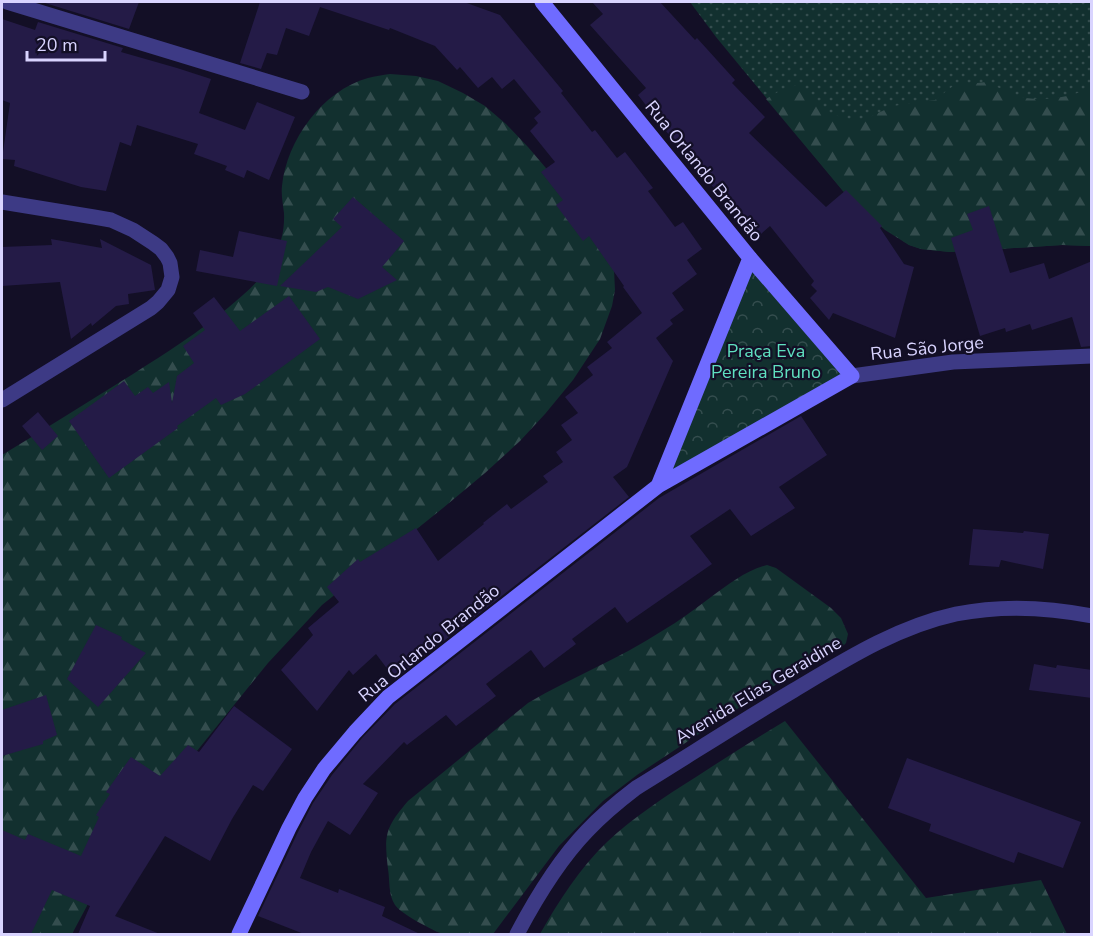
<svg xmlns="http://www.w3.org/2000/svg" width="1093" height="936" font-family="'Nunito Sans',sans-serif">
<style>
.grass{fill:url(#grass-dots)}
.forest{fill:url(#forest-firs)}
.park{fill:url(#park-crowns)}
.building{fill:#241b47}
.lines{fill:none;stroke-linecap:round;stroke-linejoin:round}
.street{stroke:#3d3a85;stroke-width:15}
.secondary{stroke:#6f6bff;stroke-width:15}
.labels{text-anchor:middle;stroke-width:4.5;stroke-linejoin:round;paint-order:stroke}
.street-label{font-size:18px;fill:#d9d4ff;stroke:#130f26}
.park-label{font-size:18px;fill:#5fe0c0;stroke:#130f26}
</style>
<defs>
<pattern id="grass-dots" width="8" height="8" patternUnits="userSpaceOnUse" patternTransform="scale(1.5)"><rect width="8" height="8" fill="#12302f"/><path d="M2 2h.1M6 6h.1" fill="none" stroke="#344d4e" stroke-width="1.8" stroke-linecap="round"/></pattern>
<pattern id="forest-firs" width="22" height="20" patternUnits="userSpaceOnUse" patternTransform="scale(1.5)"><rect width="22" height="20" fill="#12302f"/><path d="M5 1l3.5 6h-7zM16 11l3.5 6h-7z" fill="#344d4e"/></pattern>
<pattern id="park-crowns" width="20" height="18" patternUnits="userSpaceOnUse" patternTransform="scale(1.5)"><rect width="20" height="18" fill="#12302f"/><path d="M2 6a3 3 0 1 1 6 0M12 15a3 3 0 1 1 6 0" fill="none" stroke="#344d4e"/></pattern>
</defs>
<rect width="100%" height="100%" fill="#130f26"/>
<!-- grass -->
<path class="grass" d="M 690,2 L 1091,2 L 1091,246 L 1062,245 L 950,252 L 921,249 L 909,245 L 885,230 L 843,191 L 716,37 Z"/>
<!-- forest -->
<path class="forest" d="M 390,74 L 416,76 L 438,81 L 463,93 L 485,106 L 506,124 L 528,147 L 551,174 L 614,270 L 615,290 L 612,306 L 600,339 L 573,380 L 545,414 L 520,441 L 485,473 L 443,508 L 322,605 L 268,663 L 155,803 L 105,872 L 72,934 L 2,934 L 2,455 C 45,429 89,401 133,374 C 166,353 199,332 229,307 C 242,296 255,285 265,272 C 278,253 285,236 284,213 C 283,204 281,195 282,186 C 287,140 322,91 368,78 C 375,76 383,75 390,74 Z
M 986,82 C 998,87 1014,96 1026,98 C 1047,101 1073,97 1091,87 L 1091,246 L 1062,245 L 950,252 L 921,249 L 909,245 L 875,222 L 843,191 L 766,99 L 783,89 L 798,85 L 811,96 L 819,109 L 844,118 L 861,121 L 893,106 L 935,100 L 953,86 Z
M 767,565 L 776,568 L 831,608 L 841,618 L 848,634 L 846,643 L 841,648 L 765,691 L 723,718 L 637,775 L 603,801 L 559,846 L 493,934 C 482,935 452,936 443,934 C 433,931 400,913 395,905 C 388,894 390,881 388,869 C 384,835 385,828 408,801 L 528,703 C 572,677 619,659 662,631 C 679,621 695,609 711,597 C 728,585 746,570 767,565 Z
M 785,721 L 926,898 L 1041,880 L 1067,934 L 540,934 C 558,902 580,868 607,842 C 634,817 664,797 696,777 C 725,758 755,739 785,721 Z"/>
<!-- park -->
<path class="park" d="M 750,258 L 852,376 L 658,486 Z"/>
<!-- building -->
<path class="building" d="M 45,2 L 139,2 L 129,29 L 45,3 Z
M 260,2 L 464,2 L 500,15 L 563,91 L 561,93 L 592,132 L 595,130 L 617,158 L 625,152 L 653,188 L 648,191 L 675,227 L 683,222 L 702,249 L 687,260 L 697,274 L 672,293 L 684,310 L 670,320 L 673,324 L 656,338 L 673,361 L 627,467 L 613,477 L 629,497 L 395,679 L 376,654 L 353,675 L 349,670 L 317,711 L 281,670 L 313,635 L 308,628 L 339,602 L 327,587 L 358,559 L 360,562 L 416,528 L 438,561 L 484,524 L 483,523 L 507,504 L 511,509 L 548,482 L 543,476 L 563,462 L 556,452 L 572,440 L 561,425 L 578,413 L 565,397 L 593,375 L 587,367 L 612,348 L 607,342 L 642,313 L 623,287 L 624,286 L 589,236 L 583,241 L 556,205 L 563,200 L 541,172 L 555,162 L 530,131 L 538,123 L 534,118 L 541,112 L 514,79 L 502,89 L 492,77 L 478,88 L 460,67 L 457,70 L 435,46 L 390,28 L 389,30 L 320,7 L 309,36 L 286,28 L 277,55 L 267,53 L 261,69 L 240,63 Z
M 592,2 L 660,2 L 695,40 L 697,38 L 735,80 L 732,83 L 765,117 L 749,133 L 826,207 L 846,190 L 882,226 L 880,228 L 904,264 L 914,267 L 895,338 L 833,313 L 829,320 L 810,298 L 817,291 L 811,285 L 814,281 L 770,226 L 761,234 L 717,184 L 714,188 L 676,144 L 638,95 L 646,88 L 590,25 L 603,14 Z
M 2,19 L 35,30 L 38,22 L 123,48 L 121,52 L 177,68 L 211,79 L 199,113 L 245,130 L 257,102 L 295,117 L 269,180 L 247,170 L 244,178 L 225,170 L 227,166 L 194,154 L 198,144 L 137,125 L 131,146 L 120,142 L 106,191 L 81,187 L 14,166 L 15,160 L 2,159 L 10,103 L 2,100 Z
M 353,197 L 404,241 L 382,267 L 397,280 L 358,299 L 328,287 L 316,292 L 280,286 L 342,227 L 333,219 Z
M 989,206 L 1010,273 L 1044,263 L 1049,279 L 1092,261 L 1092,346 L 1081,347 L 1072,317 L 1032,330 L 1030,324 L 1006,332 L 1005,328 L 980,336 L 951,238 L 973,230 L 967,214 Z
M 239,231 L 287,241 L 277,286 L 196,271 L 200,250 L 233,257 Z
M 51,239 L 102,248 L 100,239 L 151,265 L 155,290 L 128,294 L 129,304 L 116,306 L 92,326 L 91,323 L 71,339 L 60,282 L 2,286 L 2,247 L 52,245 Z
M 289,296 L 320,339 L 245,394 L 221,405 L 216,398 L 177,426 L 178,428 L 109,478 L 69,421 L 124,381 L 135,396 L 148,387 L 153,393 L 169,382 L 172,403 L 177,376 L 194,363 L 183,346 L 205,330 L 193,313 L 214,297 L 240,331 Z
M 38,412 L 58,436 L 42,450 L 22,426 Z
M 801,416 L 827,455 L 779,487 L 795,508 L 751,536 L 730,509 L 690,536 L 712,564 L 627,623 L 615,607 L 572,639 L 576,644 L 544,668 L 531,650 L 486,684 L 496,696 L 456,726 L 446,715 L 407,745 L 404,742 L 363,784 L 378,793 L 350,835 L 328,821 L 311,852 L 300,878 L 338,893 L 339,889 L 385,907 L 382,916 L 420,934 L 304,934 L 258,916 L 298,832 L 313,803 L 332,775 L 362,738 L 395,704 L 659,498 Z
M 973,529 L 1023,533 L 1024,531 L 1049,534 L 1043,569 L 1001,560 L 999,567 L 969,565 Z
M 96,625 L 122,637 L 121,639 L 146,653 L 98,707 L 67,679 Z
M 1034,664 L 1056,668 L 1057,665 L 1092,670 L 1092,698 L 1029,690 Z
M 46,695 L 57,735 L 43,741 L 43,744 L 2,756 L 2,710 Z
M 234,706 L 292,749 L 263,791 L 253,785 L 232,819 L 210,861 L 165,836 L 115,916 L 160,934 L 78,934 L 90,906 L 52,890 L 31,934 L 2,934 L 2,830 L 25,840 L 28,834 L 81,856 L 99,817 L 96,815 L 110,794 L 106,792 L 131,757 L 160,776 L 188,745 L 199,752 Z
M 907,758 L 1081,822 L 1063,868 L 1018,852 L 1014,863 L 929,831 L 931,824 L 888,808 Z"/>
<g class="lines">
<!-- street -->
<path class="street" d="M 7,2 L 302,92
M 2,202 L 94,217 L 111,220 L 133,230 L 153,243 L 161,249 L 167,257 L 170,263 L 172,277 L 168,290 L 158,302 L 151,308 L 2,400
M 852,376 L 953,362 L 1092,356
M 517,934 C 536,898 558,861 587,831 C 602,815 619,801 636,788 C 688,756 739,723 791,692 C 843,661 896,627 956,614 C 1001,605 1047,607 1092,616"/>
<!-- secondary -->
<path class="secondary" d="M 658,486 L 750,258
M 239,934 L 289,828 L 305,798 L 324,769 L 355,732 L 388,697 L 658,486 L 852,376 L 750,258 L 542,2"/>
</g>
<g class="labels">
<!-- street labels -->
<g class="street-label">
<text transform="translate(704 171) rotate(51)" y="6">Rua Orlando Brandão</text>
<text transform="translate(927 348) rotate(-6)" y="6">Rua São Jorge</text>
<text transform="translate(429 643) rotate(-39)" y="6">Rua Orlando Brandão</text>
<text transform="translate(758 690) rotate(-31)" y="6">Avenida Elias Geraidine</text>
</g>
<!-- park labels -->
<g class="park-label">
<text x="766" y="357">Praça Eva<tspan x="766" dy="21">Pereira Bruno</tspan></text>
</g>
</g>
<!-- border -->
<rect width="1093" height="936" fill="none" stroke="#d9d4ff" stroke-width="6"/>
<!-- scale -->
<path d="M27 51v9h78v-9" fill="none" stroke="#d9d4ff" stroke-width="3"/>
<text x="36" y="51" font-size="18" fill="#d9d4ff" stroke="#130f26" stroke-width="4.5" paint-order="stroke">20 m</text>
</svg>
